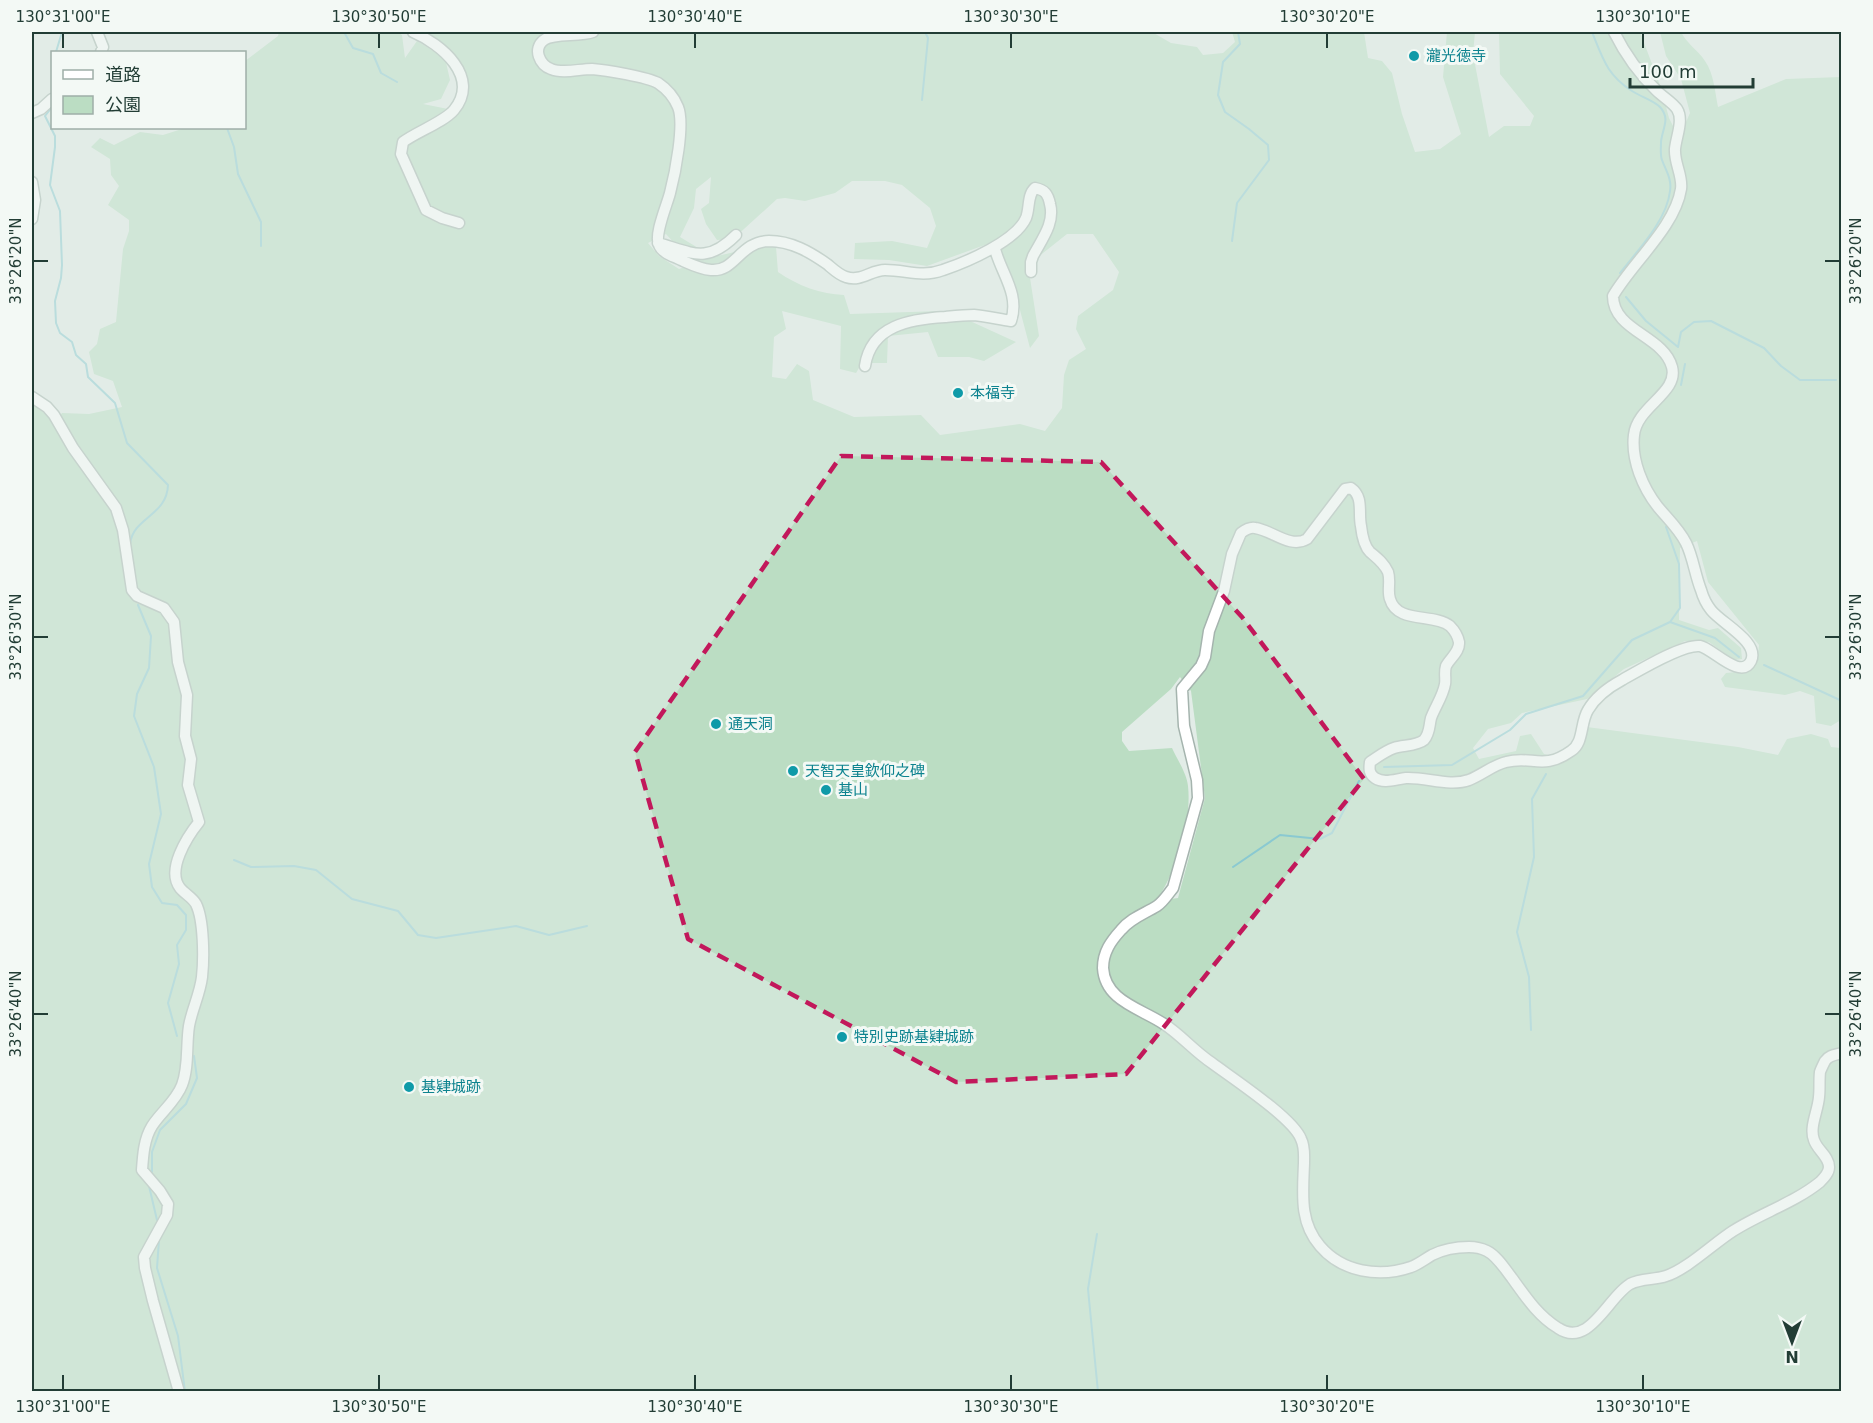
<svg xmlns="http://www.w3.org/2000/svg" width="1873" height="1423" font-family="'DejaVu Sans','Noto Sans JP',sans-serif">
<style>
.green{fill:#bbddc3;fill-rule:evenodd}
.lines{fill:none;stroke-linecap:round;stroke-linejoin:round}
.stream{stroke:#8ac9d1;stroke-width:2}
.minor-casing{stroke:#a5b4ae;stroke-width:13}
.minor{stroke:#fff;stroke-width:10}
.marked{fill:none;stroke:#c2185b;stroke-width:4.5;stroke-dasharray:12 8;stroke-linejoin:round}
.ticks{fill:none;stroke:#223d35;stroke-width:2}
.culture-dot{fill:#0f9aa8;stroke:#f3f9f5;stroke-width:2}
.labels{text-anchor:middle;stroke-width:6;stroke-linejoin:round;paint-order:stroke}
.culture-label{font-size:15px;fill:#0d838f;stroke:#f3f9f5;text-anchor:start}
.neatline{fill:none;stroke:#223d35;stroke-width:2}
.ticks-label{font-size:15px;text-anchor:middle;fill:#223d35}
</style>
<rect width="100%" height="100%" fill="#e2ece7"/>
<!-- green -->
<path class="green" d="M 279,32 L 397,32 L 402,35 L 405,58 L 417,41 L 445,58 L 450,80 L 441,99 L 423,104 L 458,111 L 463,73 L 421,32 L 1152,32 L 1171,43 L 1197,47 L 1203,55 L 1223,53 L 1235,42 L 1232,32 L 1364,32 L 1368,58 L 1382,61 L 1392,73 L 1402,114 L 1415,152 L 1440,149 L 1461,134 L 1443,77 L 1447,32 L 1475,32 L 1473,54 L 1489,137 L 1504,126 L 1530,126 L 1534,116 L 1500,74 L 1499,32 L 1640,32 L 1661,88 L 1669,118 L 1679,138 L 1690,113 L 1681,79 L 1666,56 L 1660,32 L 1681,32 C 1687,44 1698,50 1705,61 C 1714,74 1715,92 1718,107 L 1786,79 L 1841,77 L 1841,720 L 1831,726 L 1816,723 L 1814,696 L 1800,691 L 1785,695 L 1725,687 L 1721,679 L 1726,673 L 1746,671 L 1757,662 L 1759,645 L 1708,582 L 1697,541 L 1680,548 L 1679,620 L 1709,630 L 1718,628 L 1741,648 L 1742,659 L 1734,660 L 1709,642 L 1685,641 L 1624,669 L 1587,699 L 1522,713 L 1511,723 L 1488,729 L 1473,748 L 1479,759 L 1516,751 L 1520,736 L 1531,734 L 1544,754 L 1567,761 L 1582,747 L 1587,727 L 1738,747 L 1778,755 L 1787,739 L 1811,734 L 1828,739 L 1831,747 L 1841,748 L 1841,1391 L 32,1391 L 32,403 L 55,422 L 62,413 L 89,414 L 122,407 L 113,381 L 94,374 L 89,352 L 97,344 L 100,329 L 116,322 L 123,249 L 129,231 L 129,220 L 108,205 L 119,186 L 111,175 L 110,159 L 91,147 L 100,138 L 114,145 L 140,132 L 163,135 L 185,128 L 244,128 L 245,61 L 278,36 ZM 711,177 L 709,203 L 701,209 L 706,224 L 717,240 L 733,239 L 777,199 L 785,198 L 805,201 L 835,193 L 852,181 L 885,181 L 902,185 L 930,208 L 936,226 L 927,248 L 892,241 L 855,243 L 854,259 L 889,260 L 927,266 L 993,242 L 1012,280 L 1030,348 L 1039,336 L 1028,265 L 1067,234 L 1093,234 L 1119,272 L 1113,290 L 1078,316 L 1076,329 L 1086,349 L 1069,360 L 1064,375 L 1062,408 L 1045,431 L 1020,424 L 940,435 L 921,415 L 854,417 L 813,400 L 809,371 L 797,364 L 786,379 L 772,377 L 774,337 L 786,329 L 782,311 L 841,326 L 840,369 L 856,373 L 862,363 L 887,363 L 888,336 L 928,332 L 938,357 L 969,357 L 984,361 L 1016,342 L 970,321 L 949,322 L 940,311 L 850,314 L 844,295 C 821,294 798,286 778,272 L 776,247 L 756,247 L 713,257 L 680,237 L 694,208 L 696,189 ZM 666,234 L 693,264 L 679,269 L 659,256 L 648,243 ZM 1180,677 L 1191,691 L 1205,798 L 1178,898 L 1156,901 C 1176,873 1192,821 1188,786 C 1187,774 1177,759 1172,748 L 1129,751 L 1122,741 L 1122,732 L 1171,689 Z"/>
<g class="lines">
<!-- stream -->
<path class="stream" d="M 344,32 L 353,48 L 373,54 L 381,73 L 397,82
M 1592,32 C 1603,59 1607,75 1632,91 C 1641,97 1653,100 1660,107 C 1671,119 1662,129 1661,142 C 1661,148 1660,155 1662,160 C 1666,171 1672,179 1670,191 C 1667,220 1638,250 1620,273
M 56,52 L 62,32
M 922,100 L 928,38 L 925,32
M 52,107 L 45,116 L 55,136 L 55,147 L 50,185 L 60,211 L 62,265 L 61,278 L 55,301 L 56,323 L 60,333 L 72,342 L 76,355 L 86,364 L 88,377 L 115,403 L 127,443 L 168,485 C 167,516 133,517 130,544
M 227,128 L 234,147 L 238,174 L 261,222 L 261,246
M 1232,241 L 1237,203 L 1269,160 L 1268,145 L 1249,129 L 1225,112 L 1218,95 L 1223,62 L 1240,44 L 1238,32
M 1626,297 L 1646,321 L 1678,347 L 1681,332 L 1694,322 L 1711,321 L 1764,348 L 1781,366 L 1800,380 L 1836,380
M 1681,385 L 1685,364
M 138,605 L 151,636 L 149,668 L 137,694 L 134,716 L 154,767 L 161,814 L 149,864 L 152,887 L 162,903 L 177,905 L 186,915 L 186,930 L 177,945 L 179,964 L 168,1003 L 177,1036
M 1670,622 L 1715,638 L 1739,657
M 1764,665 L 1842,701
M 1384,767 L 1452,765 L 1510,730 L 1526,714 L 1583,696 L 1632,640 L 1670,622 L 1680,608 L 1679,564 L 1666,527
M 234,860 L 251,867 L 294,866 L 316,870 L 352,899 L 398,911 L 418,935 L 436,938 L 516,926 L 549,935 L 587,926
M 1233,867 L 1280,835 L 1320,839 L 1332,833 L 1359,781
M 1531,1030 L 1529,977 L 1517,932 L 1534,857 L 1532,799 L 1546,774
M 152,1172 L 152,1152 L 160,1130 L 186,1104 L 197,1078 L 194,1056
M 149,1186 L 157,1220
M 1097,1234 L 1088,1289 L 1098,1392
M 159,1240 L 157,1268 L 178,1336 L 185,1392"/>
<defs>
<path id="minor" d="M 97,32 L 103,47 L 101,52
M 413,32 C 441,44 481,77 454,110 C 444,122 416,132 403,142 L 401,154 L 426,210 L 442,218 L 459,223
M 593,32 C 579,37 554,33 544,40 C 532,49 540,65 551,69 C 563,74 579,69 592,69 C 606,70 647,77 658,83 C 667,89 674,97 678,107 C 685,124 675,174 670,193 C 667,205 654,234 659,245 C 662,253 673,256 681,260 C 690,264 700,269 711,270 C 736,272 739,242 769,241 C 791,241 810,252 827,264 C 833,269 839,275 846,277 C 861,282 871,270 885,270 C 907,270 921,278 943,270 C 967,262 1016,241 1026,218 C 1030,208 1027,195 1035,188 C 1045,190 1048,194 1050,204 C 1055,223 1042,239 1033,256 L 1031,262 L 1031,272
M 1614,32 C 1624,52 1640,75 1657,91 C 1663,97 1672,102 1677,109 C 1684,120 1676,137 1675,149 C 1674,163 1683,176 1681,189 C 1675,227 1632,263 1613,296 C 1613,331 1664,336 1672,367 C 1679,393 1637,406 1634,435 C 1631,460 1643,488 1658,507 C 1668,519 1679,529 1686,543 C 1693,557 1695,575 1701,590 C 1703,597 1707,605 1711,610 C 1721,623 1760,642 1751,661 C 1741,681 1712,648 1700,646 C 1682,644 1638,671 1622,680 C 1609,687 1595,698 1588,710 C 1580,723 1584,743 1571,751 C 1543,771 1532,755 1506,762 C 1493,765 1482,775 1469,780 C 1449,787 1427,777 1406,778 C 1396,779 1384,784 1375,778 C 1369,774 1369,769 1370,762 C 1378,757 1385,751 1394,748 C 1403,745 1417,746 1424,740 C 1430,733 1429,726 1431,718 C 1435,707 1443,696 1445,684 C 1446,679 1444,672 1446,666 C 1450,658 1460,652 1459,642 C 1458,637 1454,630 1450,626 C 1434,613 1397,624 1390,599 C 1387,591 1391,581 1388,572 C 1384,563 1377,558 1370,552 C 1364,546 1362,535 1361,526 C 1358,513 1364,497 1351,488 L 1345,489 L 1307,539 C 1290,549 1272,530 1255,528 C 1250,527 1245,530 1241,533 L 1232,554 L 1224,591 L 1209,631 L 1205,657 L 1201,666 L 1182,689 L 1184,726 L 1197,780 L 1198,798 L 1173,888 C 1168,894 1164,901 1157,906 C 1144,914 1131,918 1121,930 C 1111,941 1103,952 1103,968 C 1105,1001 1140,1008 1164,1024 C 1181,1035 1195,1052 1212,1063 C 1232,1078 1293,1118 1301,1139 C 1305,1147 1304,1155 1304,1163 C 1303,1193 1299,1222 1320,1246 C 1342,1272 1379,1278 1411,1267 C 1419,1264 1425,1259 1432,1255 C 1444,1249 1456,1247 1469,1247 C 1475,1247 1481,1248 1487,1251 C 1497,1256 1505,1269 1512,1278 C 1525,1296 1538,1316 1558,1328 C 1589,1349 1608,1297 1630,1284 C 1641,1278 1654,1280 1666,1276 C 1686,1270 1714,1243 1733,1231 C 1761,1213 1794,1203 1820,1182 C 1824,1178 1829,1173 1829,1167 C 1829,1156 1817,1150 1814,1140 C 1809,1127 1818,1111 1819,1097 C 1820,1089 1819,1080 1820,1072 C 1821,1069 1824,1063 1825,1061 C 1829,1055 1835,1055 1842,1053
M 32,113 L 41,109 L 52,99
M 32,182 L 35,200 L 32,219
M 658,243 C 693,253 707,264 736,235
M 865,366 C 871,325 911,319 945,317 C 955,316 964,315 974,315 C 986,316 998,319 1011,321 C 1020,294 1001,273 995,249
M 32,397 L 47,407 L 54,415 L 73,448 L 116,508 L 123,530 L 132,590 L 137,596 L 164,608 L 174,622 L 178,662 L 187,695 L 185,736 L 191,759 L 188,785 L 199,822 C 187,837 166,870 180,888 C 185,894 193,898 196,904 C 204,920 204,959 202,977 C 200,994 192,1009 189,1026 C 186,1045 189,1067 182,1085 C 176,1101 161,1112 152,1126 C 144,1139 143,1155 142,1170 L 160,1191 L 168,1204 L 167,1215 L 144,1257 L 145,1268 L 153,1301 L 179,1392"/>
</defs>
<!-- minor casing -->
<use href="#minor" class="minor-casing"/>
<!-- minor -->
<use href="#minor" class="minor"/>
</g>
<!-- marked area -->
<path d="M0 0H1873V1423H0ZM 841,456 L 1101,462 L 1242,617 L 1364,779 L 1126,1074 L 956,1082 L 688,939 L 635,752 Z" fill="#e2ece7" fill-opacity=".55" fill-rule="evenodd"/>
<path class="marked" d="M 841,456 L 1101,462 L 1242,617 L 1364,779 L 1126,1074 L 956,1082 L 688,939 L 635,752 Z"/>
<!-- ticks -->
<path class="ticks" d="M 63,33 L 63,48M 379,33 L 379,48M 695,33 L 695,48M 1011,33 L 1011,48M 1327,33 L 1327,48M 1643,33 L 1643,48M 33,261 L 48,261M 1825,261 L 1840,261M 33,637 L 48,637M 1825,637 L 1840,637M 33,1014 L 48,1014M 1825,1014 L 1840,1014M 63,1375 L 63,1390M 379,1375 L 379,1390M 695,1375 L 695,1390M 1011,1375 L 1011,1390M 1327,1375 L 1327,1390M 1643,1375 L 1643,1390"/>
<!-- markers -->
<g class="culture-dot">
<circle cx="1414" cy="56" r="6"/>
<circle cx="958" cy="393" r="6"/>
<circle cx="716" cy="724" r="6"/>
<circle cx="793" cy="771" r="6"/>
<circle cx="826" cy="790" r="6"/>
<circle cx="842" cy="1037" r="6"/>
<circle cx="409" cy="1087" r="6"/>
</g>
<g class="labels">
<!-- culture labels -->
<g class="culture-label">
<text x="1426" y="61">瀧光徳寺</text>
<text x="970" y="398">本福寺</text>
<text x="728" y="729">通天洞</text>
<text x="805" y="776">天智天皇欽仰之碑</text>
<text x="838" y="795">基山</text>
<text x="854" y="1042">特別史跡基肄城跡</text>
<text x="421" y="1092">基肄城跡</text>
</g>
</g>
<!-- border -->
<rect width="1873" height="1423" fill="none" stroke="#f3f9f5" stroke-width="66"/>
<!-- legend -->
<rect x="51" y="51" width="195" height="78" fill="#f3f9f5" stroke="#9faea8" stroke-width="1.5"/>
<rect x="63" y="70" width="30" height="9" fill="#ffffff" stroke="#9faea8" stroke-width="1.5"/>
<text x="105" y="81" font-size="18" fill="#223d35">道路</text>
<rect x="63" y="96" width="30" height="18" fill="#bbddc3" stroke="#9faea8" stroke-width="1.5"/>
<text x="105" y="111" font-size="18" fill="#223d35">公園</text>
<!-- north arrow -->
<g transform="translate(1792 1342) rotate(180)" stroke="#f3f9f5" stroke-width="4.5" paint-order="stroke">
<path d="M0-4.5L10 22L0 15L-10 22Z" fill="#223d35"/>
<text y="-9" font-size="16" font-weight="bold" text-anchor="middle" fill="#223d35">N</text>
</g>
<!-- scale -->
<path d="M1630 78v9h123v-9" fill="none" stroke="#223d35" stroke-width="3"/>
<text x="1639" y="78" font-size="18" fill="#223d35" stroke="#f3f9f5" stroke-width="4.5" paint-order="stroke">100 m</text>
<rect x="33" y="33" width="1807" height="1357" class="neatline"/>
<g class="ticks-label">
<text x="63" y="22">130°31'00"E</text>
<text x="379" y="22">130°30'50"E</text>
<text x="695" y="22">130°30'40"E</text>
<text x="1011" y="22">130°30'30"E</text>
<text x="1327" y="22">130°30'20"E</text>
<text x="1643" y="22">130°30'10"E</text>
<text transform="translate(1856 261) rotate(-90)" y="5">33°26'20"N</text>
<text transform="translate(16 261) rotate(-90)" y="5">33°26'20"N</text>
<text transform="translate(1856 637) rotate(-90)" y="5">33°26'30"N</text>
<text transform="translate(16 637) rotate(-90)" y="5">33°26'30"N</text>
<text transform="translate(1856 1014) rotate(-90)" y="5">33°26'40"N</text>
<text transform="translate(16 1014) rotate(-90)" y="5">33°26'40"N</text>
<text x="63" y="1412">130°31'00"E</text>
<text x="379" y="1412">130°30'50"E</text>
<text x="695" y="1412">130°30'40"E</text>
<text x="1011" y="1412">130°30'30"E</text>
<text x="1327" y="1412">130°30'20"E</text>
<text x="1643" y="1412">130°30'10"E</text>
</g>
</svg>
